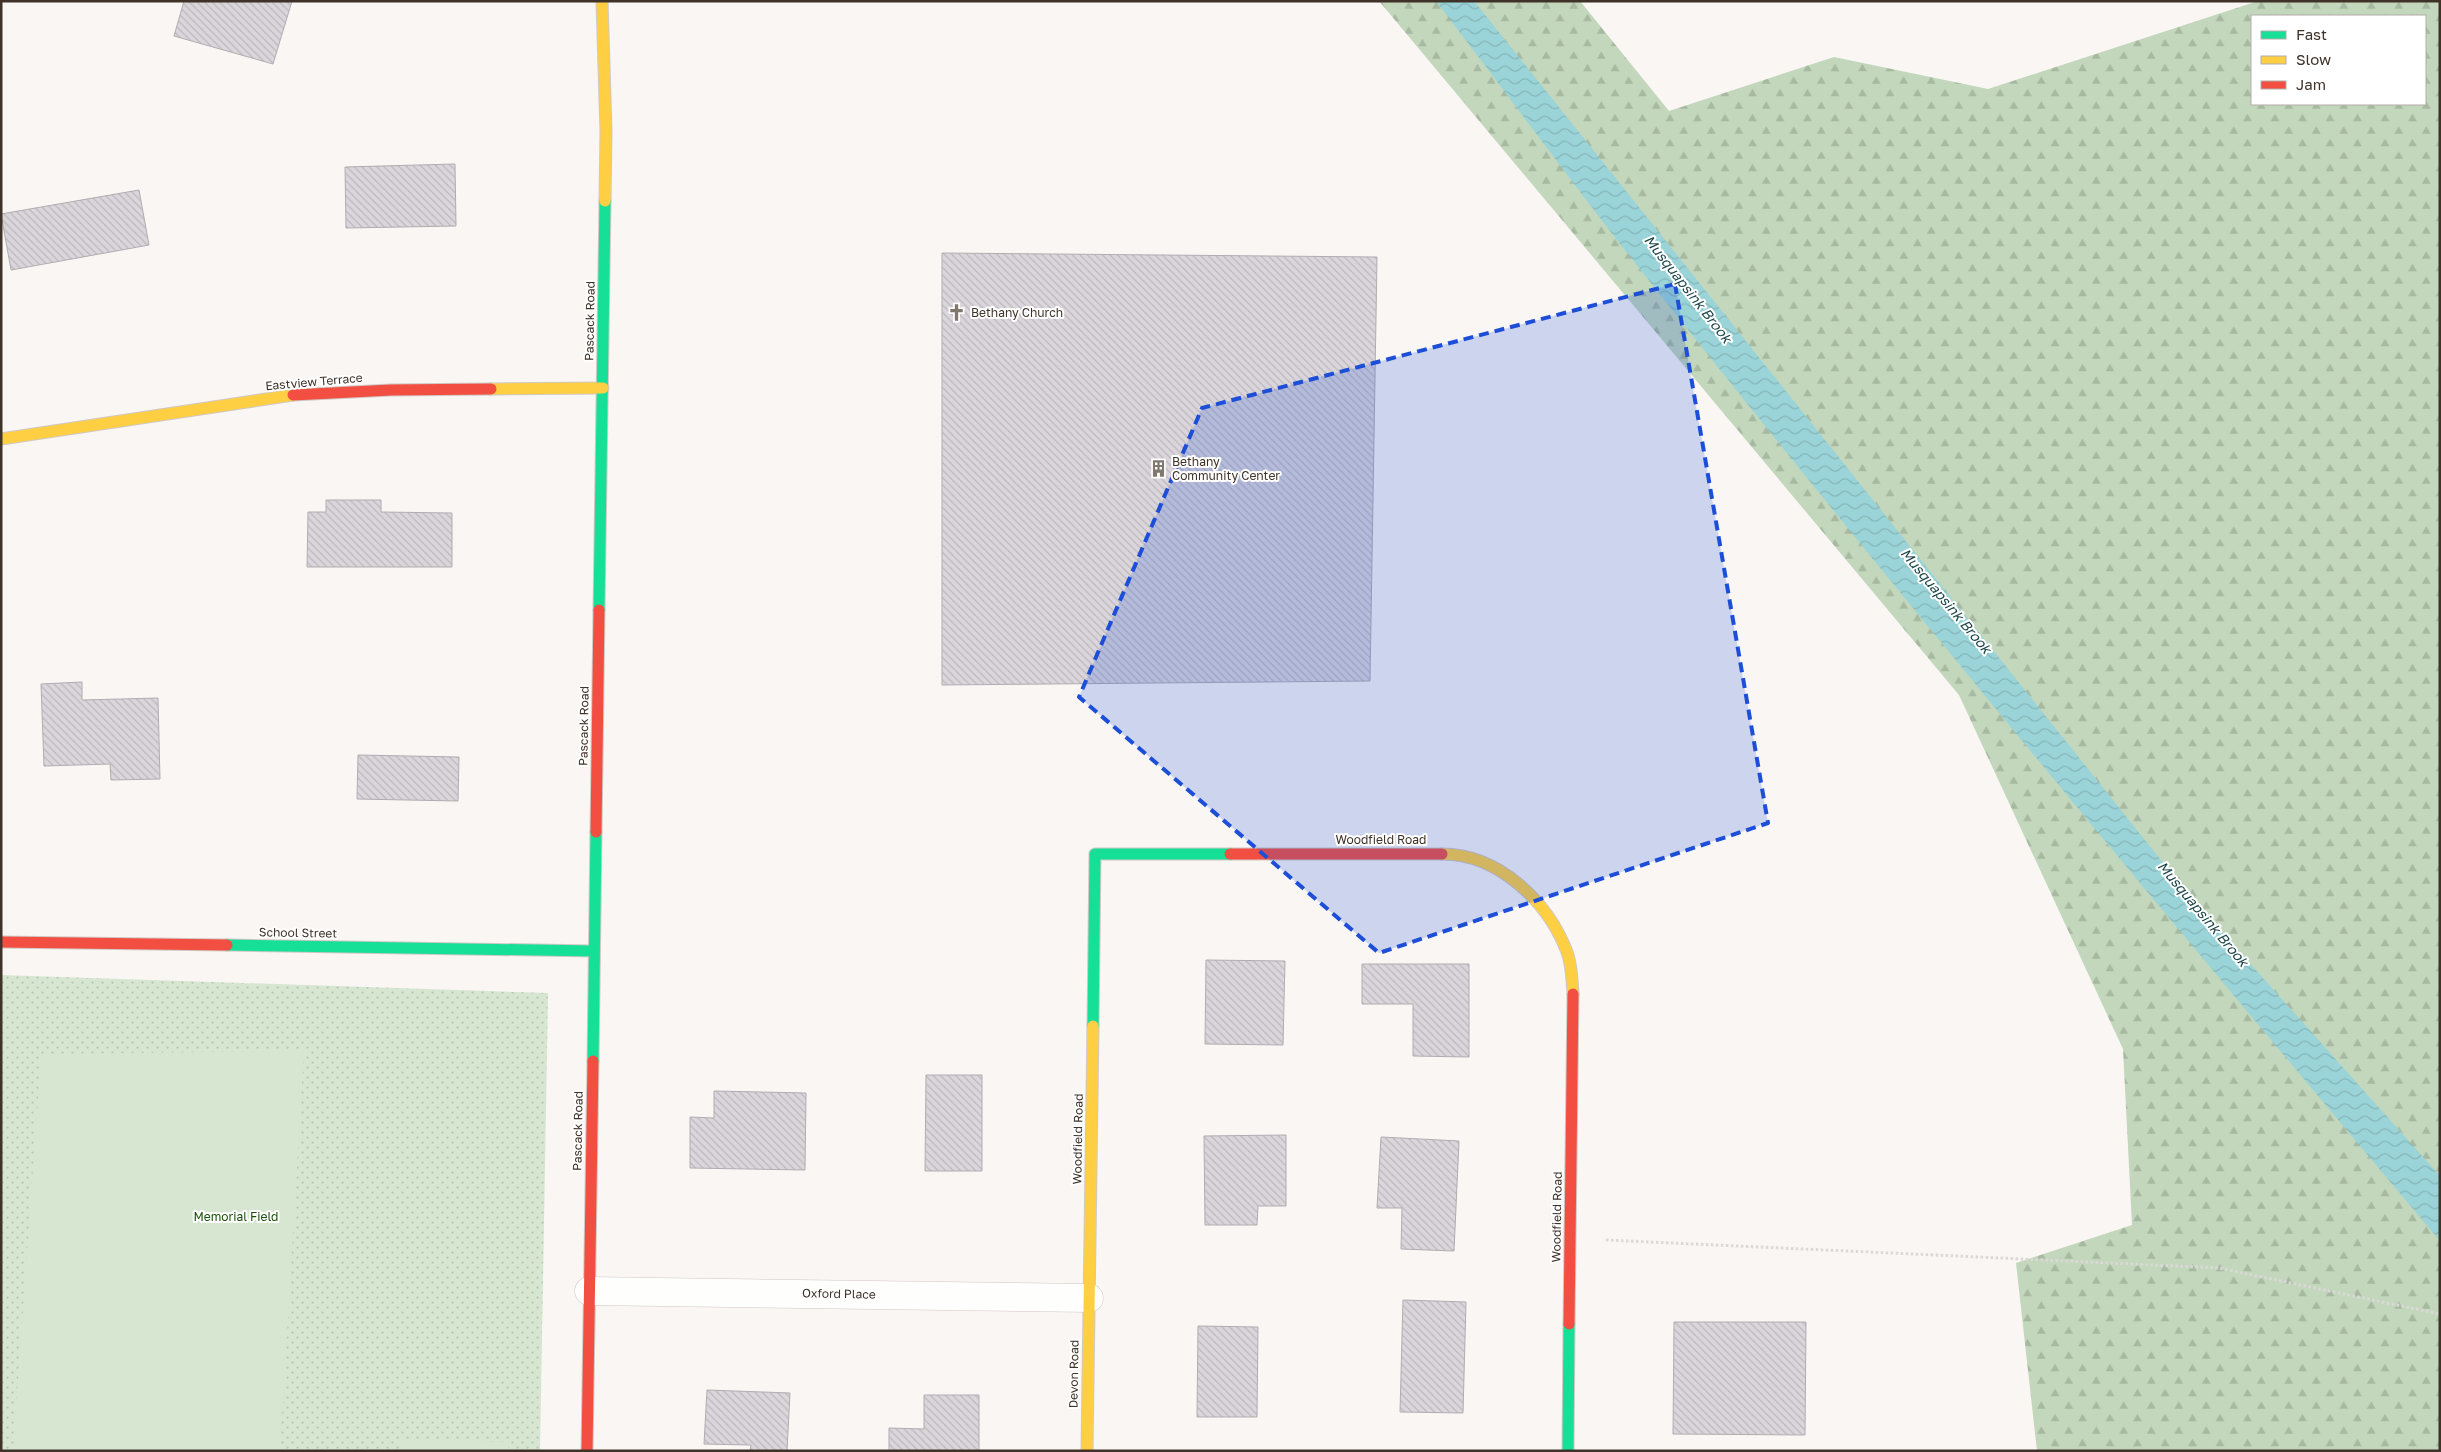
<svg xmlns="http://www.w3.org/2000/svg" width="2441" height="1452" font-family="'Golos Text',sans-serif">
<style>
.grass{fill:url(#grass-dots)}
.forest{fill:url(#forest-firs);fill-rule:evenodd}
.garden{fill:#d6e6d1}
.water{fill:url(#water-waves)}
.building{fill:url(#building-back-hatch);stroke:#b2acb1}
.lines{fill:none;stroke-linecap:round;stroke-linejoin:round}
.street-casing{stroke:#d0c8c3;stroke-width:29}
.fast-casing{stroke:#d0c8c3;stroke-width:13}
.slow-casing{stroke:#d0c8c3;stroke-width:13}
.jam-casing{stroke:#d0c8c3;stroke-width:13}
.path{stroke:#dbd9d8;stroke-width:3;stroke-dasharray:2.5 2.5;stroke-linecap:butt}
.street{stroke:#fefefd;stroke-width:28}
.fast{stroke:#16e098;stroke-width:11}
.slow{stroke:#ffcf43;stroke-width:11}
.jam{stroke:#f24e42;stroke-width:11}
.marked{fill:#1d4ed8;fill-opacity:0.2;stroke:#1d4ed8;stroke-width:4;stroke-dasharray:10 6;stroke-linejoin:round}
.labels{text-anchor:middle;stroke-width:4;stroke-linejoin:round;paint-order:stroke}
.poi-label{font-size:12px;fill:#3f3228;stroke:#fff;text-anchor:start}
.street-label{font-size:12px;fill:#3f3228;stroke:#fff}
.park-label{font-size:12px;fill:#194e08;stroke:#fff}
.water-label{font-size:14px;font-style:italic;fill:#1e4649;stroke:#fff}
</style>
<defs>
<pattern id="grass-dots" width="8" height="8" patternUnits="userSpaceOnUse" patternTransform="scale(1.25)"><rect width="8" height="8" fill="#d6e6d1"/><path d="M2 2h.1M6 6h.1" fill="none" stroke="#b9c6b3" stroke-width="1.8" stroke-linecap="round"/></pattern>
<pattern id="forest-firs" width="22" height="20" patternUnits="userSpaceOnUse" patternTransform="scale(1.25)"><rect width="22" height="20" fill="#c2d7bb"/><path d="M5 1l3.5 6h-7zM16 11l3.5 6h-7z" fill="#a8b9a1"/></pattern>
<pattern id="water-waves" width="16" height="10" patternUnits="userSpaceOnUse" patternTransform="scale(1.25)"><rect width="16" height="10" fill="#9ad4d8"/><path d="M0 5q4-4 8 0t8 0" fill="none" stroke="#86b6b9"/></pattern>
<pattern id="building-back-hatch" width="6" height="6" patternUnits="userSpaceOnUse" patternTransform="scale(1.25)"><rect width="6" height="6" fill="#dbd6db"/><path d="M-1 5l2 2M0 0l6 6M5-1l2 2" fill="none" stroke="#bdb8bc"/></pattern>
</defs>
<rect width="100%" height="100%" fill="#f9f6f4"/>
<!-- grass -->
<path class="grass" d="M 1,975 L 548,993 L 540,1451 L 1,1451 Z"/>
<!-- forest -->
<path class="forest" d="M 1379,1 L 1580,1 L 1669,111 L 1834,57 L 1988,89 L 2258,1 L 2440,1 L 2440,1451 L 2037,1451 L 2016,1263 L 2132,1225 L 2123,1049 L 1959,695 ZM 2252,16 L 2425,16 L 2425,104 L 2252,104 Z"/>
<!-- garden -->
<path class="garden" d="M 304,1051 L 280,1451 L 13,1451 L 41,1054 Z
M 401,1440 L 508,1442 L 508,1451 L 400,1451 Z"/>
<!-- water -->
<path class="water" d="M 1436,1 L 1474,1 L 2188,894 L 2440,1176 L 2440,1241 C 2163,912 1887,582 1620,244 C 1558,164 1498,82 1436,1 Z"/>
<!-- building -->
<path class="building" d="M 184,1 L 292,1 L 273,64 L 174,36 Z
M 455,164 L 456,226 L 346,228 L 345,167 Z
M 139,190 L 149,245 L 11,270 L 1,214 Z
M 942,253 L 1377,257 L 1370,681 L 942,685 Z
M 326,500 L 381,500 L 381,512 L 452,513 L 452,567 L 307,567 L 308,512 L 326,512 Z
M 82,682 L 82,700 L 158,698 L 160,779 L 111,780 L 110,764 L 44,766 L 41,684 Z
M 358,755 L 459,757 L 458,801 L 357,799 Z
M 1206,960 L 1285,961 L 1283,1045 L 1205,1044 Z
M 1362,964 L 1469,964 L 1469,1057 L 1413,1056 L 1413,1004 L 1362,1004 Z
M 926,1075 L 982,1075 L 982,1171 L 925,1171 Z
M 714,1091 L 806,1093 L 805,1170 L 690,1168 L 690,1117 L 714,1118 Z
M 1286,1135 L 1286,1206 L 1258,1206 L 1257,1225 L 1205,1225 L 1204,1136 Z
M 1381,1137 L 1459,1141 L 1454,1251 L 1401,1249 L 1402,1208 L 1377,1208 Z
M 1403,1300 L 1466,1302 L 1463,1413 L 1400,1412 Z
M 1674,1322 L 1806,1322 L 1805,1435 L 1673,1434 Z
M 1198,1326 L 1258,1327 L 1257,1417 L 1197,1417 Z
M 707,1390 L 790,1393 L 787,1451 L 750,1451 L 751,1445 L 704,1444 Z
M 924,1395 L 979,1395 L 979,1451 L 889,1451 L 889,1428 L 924,1429 Z"/>
<g class="lines">
<defs>
<path id="street" d="M 589,1291 L 1089,1298"/>
<path id="fast" d="M 599,610 L 605,201
M 227,945 L 594,951
M 1093,1026 L 1095,854 L 1230,854
M 593,1061 L 596,832
M 1568,1451 L 1569,1324"/>
<path id="slow" d="M 602,1 L 606,131 L 605,201
M 491,389 L 603,388
M 1,439 L 293,395
M 1442,854 C 1499,854 1548,902 1567,952 C 1572,965 1572,981 1573,994
M 1087,1451 L 1093,1026"/>
<path id="jam" d="M 293,395 L 391,390 L 491,389
M 596,832 L 599,610
M 1230,854 L 1442,854
M 1,942 L 227,945
M 1569,1324 L 1573,994
M 587,1451 L 593,1061"/>
</defs>
<!-- street casing -->
<use href="#street" class="street-casing"/>
<!-- fast casing -->
<use href="#fast" class="fast-casing"/>
<!-- slow casing -->
<use href="#slow" class="slow-casing"/>
<!-- jam casing -->
<use href="#jam" class="jam-casing"/>
<!-- path -->
<path class="path" d="M 1606,1240 L 2219,1268 L 2440,1314"/>
<!-- street -->
<use href="#street" class="street"/>
<!-- fast -->
<use href="#fast" class="fast"/>
<!-- slow -->
<use href="#slow" class="slow"/>
<!-- jam -->
<use href="#jam" class="jam"/>
</g>
<!-- marked area -->
<path class="marked" d="M 1675,284 L 1768,823 L 1379,953 L 1079,697 L 1202,408 Z"/>
<!-- icons -->
<defs>
<symbol id="church-bare" viewBox="-9 -9 18 18"><path d="M-1.2-6h2.4v3.5h3.3v2.4h-3.3V6h-2.4V-.1h-3.3v-2.4h3.3Z" fill="#80776f" stroke="#fff" stroke-width="2.5" paint-order="stroke"/></symbol>
<symbol id="building-bare" viewBox="-9 -9 18 18"><path d="M-4-6H4V6H1V3H-1V6H-4ZM-2.5-4.3h1.7v1.8h-1.7ZM.8-4.3h1.7v1.8H.8ZM-2.5-1h1.7V.8h-1.7ZM.8-1h1.7V.8H.8Z" fill="#80776f" stroke="#fff" stroke-width="2.5" paint-order="stroke"/></symbol>
</defs>
<g fill-rule="evenodd">
<use href="#church-bare" x="944" y="300" width="25" height="25"/>
<use href="#building-bare" x="1146" y="456" width="25" height="25"/>
</g>
<g class="labels">
<!-- poi labels -->
<g class="poi-label">
<text x="971" y="317">Bethany Church</text>
<text x="1172" y="466">Bethany<tspan x="1172" dy="14">Community Center</tspan></text>
</g>
<!-- street labels -->
<g class="street-label">
<text transform="translate(590 321) rotate(-89)" y="4">Pascack Road</text>
<text transform="translate(314 382) rotate(-5)" y="4">Eastview Terrace</text>
<text transform="translate(584 726) rotate(-89)" y="4">Pascack Road</text>
<text x="1381" y="844">Woodfield Road</text>
<text transform="translate(298 933) rotate(1)" y="4">School Street</text>
<text transform="translate(578 1131) rotate(-89)" y="4">Pascack Road</text>
<text transform="translate(1078 1139) rotate(-89)" y="4">Woodfield Road</text>
<text transform="translate(1557 1217) rotate(-89)" y="4">Woodfield Road</text>
<text transform="translate(839 1294) rotate(1)" y="4">Oxford Place</text>
<text transform="translate(1074 1374) rotate(-89)" y="4">Devon Road</text>
</g>
<!-- park labels -->
<g class="park-label">
<text x="236" y="1221">Memorial Field</text>
</g>
<!-- water labels -->
<g class="water-label">
<text transform="translate(1688 289) rotate(52)" y="5">Musquapsink Brook</text>
<text transform="translate(1946 601) rotate(50)" y="5">Musquapsink Brook</text>
<text transform="translate(2203 914) rotate(50)" y="5">Musquapsink Brook</text>
</g>
</g>
<!-- border -->
<rect width="2441" height="1452" fill="none" stroke="#3f3228" stroke-width="5"/>
<!-- legend -->
<rect x="2251" y="15" width="175" height="90" fill="#ffffff" stroke="#b2ada9"/>
<rect x="2261" y="31" width="25" height="8" fill="#16e098" stroke="#b2ada9"/>
<text x="2296" y="40" font-size="15" fill="#3f3228">Fast</text>
<rect x="2261" y="56" width="25" height="8" fill="#ffcf43" stroke="#b2ada9"/>
<text x="2296" y="65" font-size="15" fill="#3f3228">Slow</text>
<rect x="2261" y="81" width="25" height="8" fill="#f24e42" stroke="#b2ada9"/>
<text x="2296" y="90" font-size="15" fill="#3f3228">Jam</text>
</svg>
